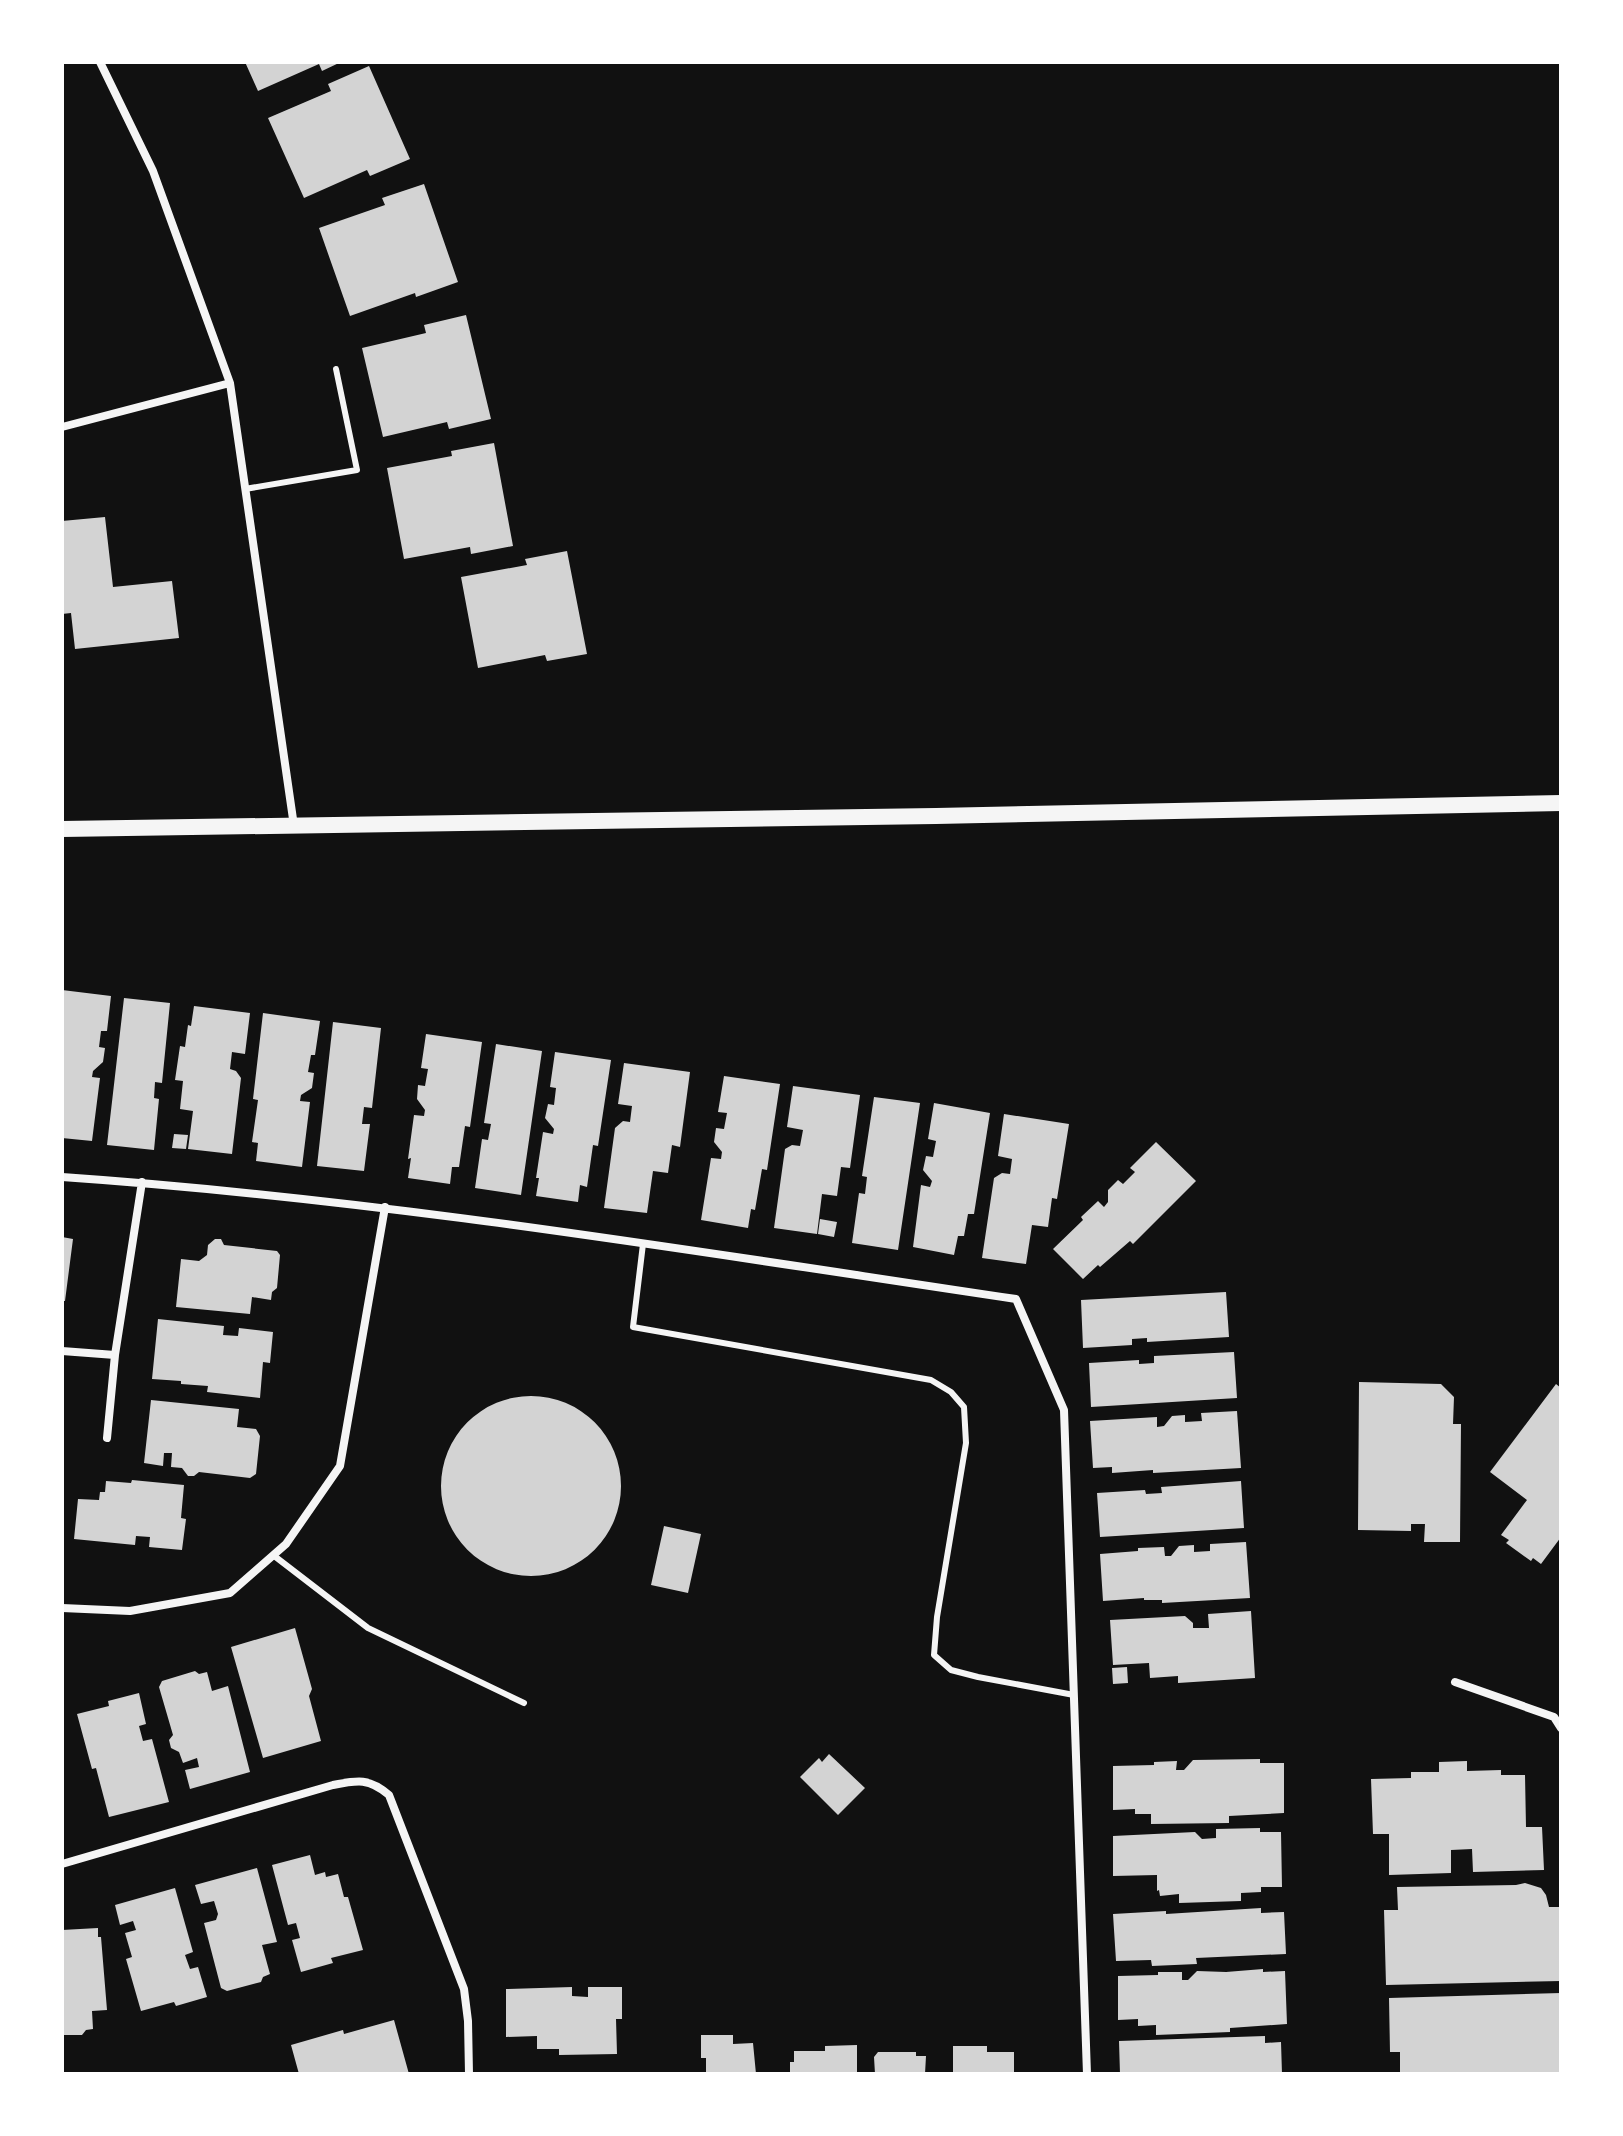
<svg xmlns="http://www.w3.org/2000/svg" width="1623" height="2136" font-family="'Nunito Sans',sans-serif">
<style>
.building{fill:#d3d3d3}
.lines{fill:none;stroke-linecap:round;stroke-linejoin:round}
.service{stroke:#f5f5f5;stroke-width:6}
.minor{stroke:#f5f5f5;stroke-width:8}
.secondary{stroke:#f5f5f5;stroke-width:16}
</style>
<rect width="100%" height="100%" fill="#111"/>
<!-- building -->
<path class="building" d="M 245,62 L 341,62 L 322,71 L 319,64 L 258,91 Z
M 369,66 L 410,159 L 370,176 L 367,170 L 304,198 L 268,118 L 331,91 L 328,84 Z
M 424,184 L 458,282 L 416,297 L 415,293 L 350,316 L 319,228 L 385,205 L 382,198 Z
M 466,315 L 491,419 L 449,429 L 447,422 L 383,437 L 362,348 L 426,333 L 424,325 Z
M 494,443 L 513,546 L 471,554 L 470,547 L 404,559 L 387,468 L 452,456 L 451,451 Z
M 105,517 L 113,587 L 172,581 L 179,638 L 75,649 L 71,613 L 62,614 L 62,521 Z
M 567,551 L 587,654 L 547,661 L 545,655 L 478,668 L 461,577 L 527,565 L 525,559 Z
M 62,990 L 111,996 L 107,1031 L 101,1031 L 99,1047 L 105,1048 L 103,1062 L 93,1071 L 92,1077 L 100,1078 L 92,1141 L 62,1138 Z
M 124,998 L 170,1003 L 162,1083 L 155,1082 L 154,1098 L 159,1099 L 154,1150 L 107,1145 Z
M 194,1006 L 250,1013 L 245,1054 L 232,1052 L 230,1069 L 236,1071 L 241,1078 L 232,1154 L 188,1149 L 193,1111 L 180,1109 L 183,1081 L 175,1080 L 180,1046 L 185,1047 L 188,1025 L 191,1026 Z
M 263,1013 L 320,1021 L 315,1055 L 311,1055 L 308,1072 L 314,1073 L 312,1088 L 301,1095 L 300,1101 L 310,1102 L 302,1167 L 256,1161 L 258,1143 L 252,1142 L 258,1100 L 253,1099 Z
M 333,1022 L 381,1028 L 372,1108 L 364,1107 L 362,1124 L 370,1124 L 364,1171 L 317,1166 Z
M 426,1034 L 482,1042 L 470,1127 L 465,1126 L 459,1167 L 452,1167 L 450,1184 L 408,1178 L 411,1158 L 408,1159 L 414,1115 L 424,1116 L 425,1110 L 417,1099 L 418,1085 L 425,1086 L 428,1069 L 421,1068 Z
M 496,1044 L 542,1051 L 521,1195 L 475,1188 L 482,1139 L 488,1140 L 491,1124 L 484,1123 Z
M 555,1052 L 611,1060 L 598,1146 L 593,1145 L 587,1187 L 580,1185 L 578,1202 L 536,1196 L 539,1178 L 536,1178 L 543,1132 L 553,1134 L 554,1129 L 545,1118 L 548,1104 L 554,1105 L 556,1088 L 550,1087 Z
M 624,1063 L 690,1072 L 680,1147 L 672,1145 L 668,1173 L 653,1171 L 647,1213 L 604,1208 L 615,1128 L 623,1121 L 630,1122 L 632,1106 L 618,1104 Z
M 724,1076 L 780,1084 L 767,1170 L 762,1169 L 755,1210 L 751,1209 L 748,1228 L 701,1220 L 711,1158 L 721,1159 L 722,1152 L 714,1142 L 716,1128 L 724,1129 L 727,1113 L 718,1112 Z
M 793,1086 L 860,1095 L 850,1168 L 841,1167 L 837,1196 L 822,1194 L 817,1234 L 774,1228 L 785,1149 L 792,1145 L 800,1146 L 803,1130 L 787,1127 Z
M 874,1097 L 920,1103 L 898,1250 L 852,1243 L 859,1193 L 865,1194 L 867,1177 L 862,1176 Z
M 934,1103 L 990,1113 L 974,1214 L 968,1214 L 964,1236 L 958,1236 L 954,1255 L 913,1247 L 921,1185 L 930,1187 L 932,1181 L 923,1170 L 926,1156 L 933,1157 L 936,1141 L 928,1139 Z
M 1004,1114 L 1069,1124 L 1057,1199 L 1052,1198 L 1048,1227 L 1032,1225 L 1026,1264 L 982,1258 L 994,1178 L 1002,1173 L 1010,1174 L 1012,1159 L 998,1156 Z
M 174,1134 L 188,1135 L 186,1149 L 172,1148 Z
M 1156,1142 L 1196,1181 L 1133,1244 L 1130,1241 L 1100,1267 L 1098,1265 L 1083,1279 L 1053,1249 L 1083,1220 L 1081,1217 L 1098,1201 L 1104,1207 L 1108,1202 L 1108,1190 L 1118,1180 L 1123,1184 L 1135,1172 L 1130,1168 Z
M 820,1219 L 837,1222 L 834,1237 L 818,1234 Z
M 62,1237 L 73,1239 L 65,1301 L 62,1301 Z
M 215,1239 L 221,1239 L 224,1245 L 277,1251 L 280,1255 L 277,1288 L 272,1292 L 271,1300 L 252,1297 L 250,1314 L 176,1307 L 181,1259 L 199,1261 L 207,1255 L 208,1245 Z
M 1226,1292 L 1229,1337 L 1147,1342 L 1147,1338 L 1132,1339 L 1132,1345 L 1083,1348 L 1081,1300 Z
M 158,1319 L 224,1326 L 223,1335 L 238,1336 L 239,1328 L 273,1332 L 270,1363 L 263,1362 L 260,1398 L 207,1392 L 208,1386 L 181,1384 L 181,1381 L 152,1379 Z
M 1234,1352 L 1237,1398 L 1091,1407 L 1089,1363 L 1139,1360 L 1139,1364 L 1154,1363 L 1154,1356 Z
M 1359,1382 L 1441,1384 L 1454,1397 L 1453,1424 L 1461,1424 L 1460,1542 L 1424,1542 L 1425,1524 L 1411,1524 L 1411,1531 L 1358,1530 Z
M 1556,1384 L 1561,1388 L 1561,1537 L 1541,1564 L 1533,1558 L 1531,1561 L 1506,1543 L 1509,1540 L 1501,1535 L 1527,1500 L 1490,1472 Z
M441 1486a90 90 0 1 1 180 0a90 90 0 1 1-180 0Z
M 151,1400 L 239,1409 L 237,1427 L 256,1429 L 260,1436 L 256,1474 L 250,1478 L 199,1472 L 194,1476 L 188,1476 L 182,1468 L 171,1467 L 172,1453 L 164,1453 L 163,1466 L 144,1463 Z
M 1237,1411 L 1241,1468 L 1153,1473 L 1153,1470 L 1112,1473 L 1112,1467 L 1093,1468 L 1090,1421 L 1157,1417 L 1157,1427 L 1164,1426 L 1172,1416 L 1185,1415 L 1185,1422 L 1202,1421 L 1201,1413 Z
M 132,1480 L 184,1485 L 181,1518 L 186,1519 L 182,1550 L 149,1547 L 150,1537 L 136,1536 L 135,1545 L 74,1539 L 78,1499 L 99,1500 L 100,1492 L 105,1492 L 106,1481 L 131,1483 Z
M 1241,1481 L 1244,1528 L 1100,1537 L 1097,1493 L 1145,1490 L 1146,1494 L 1162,1493 L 1161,1487 Z
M 664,1526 L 701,1534 L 688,1593 L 651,1585 Z
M 1246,1542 L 1250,1598 L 1162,1603 L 1162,1600 L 1144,1600 L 1144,1598 L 1103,1601 L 1100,1554 L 1138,1551 L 1138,1548 L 1164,1547 L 1165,1556 L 1171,1556 L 1179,1546 L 1194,1545 L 1194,1552 L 1210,1551 L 1210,1544 Z
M 1251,1611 L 1255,1678 L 1178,1683 L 1178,1676 L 1150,1678 L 1149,1663 L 1113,1665 L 1110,1620 L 1185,1616 L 1193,1623 L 1193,1628 L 1209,1628 L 1208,1614 Z
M 295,1628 L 312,1689 L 309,1696 L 321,1741 L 263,1758 L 231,1647 Z
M 1127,1667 L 1128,1683 L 1113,1684 L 1112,1668 Z
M 195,1671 L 199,1674 L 207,1672 L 212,1691 L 228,1686 L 250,1772 L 190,1789 L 185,1770 L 199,1767 L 197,1758 L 183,1763 L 179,1752 L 171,1748 L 169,1740 L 173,1735 L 159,1687 L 162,1681 Z
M 139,1693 L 146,1724 L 139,1726 L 143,1741 L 152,1739 L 169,1802 L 109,1817 L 96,1768 L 92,1769 L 77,1714 L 109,1706 L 108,1701 Z
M 829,1754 L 865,1788 L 838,1815 L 800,1777 L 819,1758 L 822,1762 Z
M 1260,1759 L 1260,1763 L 1284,1763 L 1284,1813 L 1229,1816 L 1229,1823 L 1151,1824 L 1151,1814 L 1135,1814 L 1135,1809 L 1113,1810 L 1113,1766 L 1154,1765 L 1154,1762 L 1177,1761 L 1176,1770 L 1184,1770 L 1193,1760 Z
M 1467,1761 L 1467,1771 L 1501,1770 L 1501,1775 L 1525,1775 L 1526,1827 L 1542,1827 L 1544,1870 L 1473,1872 L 1472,1849 L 1451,1850 L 1451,1873 L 1389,1875 L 1389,1834 L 1373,1834 L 1371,1779 L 1411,1778 L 1411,1772 L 1439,1772 L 1439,1762 Z
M 1260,1828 L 1260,1832 L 1281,1832 L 1282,1887 L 1261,1887 L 1261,1892 L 1241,1893 L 1241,1901 L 1179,1903 L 1179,1894 L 1160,1896 L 1159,1890 L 1157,1891 L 1157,1875 L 1113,1876 L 1113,1836 L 1195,1832 L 1202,1839 L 1216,1838 L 1216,1829 Z
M 310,1855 L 315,1875 L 325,1872 L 326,1877 L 338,1874 L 344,1897 L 348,1897 L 363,1950 L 331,1958 L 333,1963 L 301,1972 L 292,1940 L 300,1938 L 296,1923 L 288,1925 L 272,1865 Z
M 257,1868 L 277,1942 L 262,1945 L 270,1974 L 263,1977 L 261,1982 L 227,1991 L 221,1988 L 204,1923 L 216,1920 L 218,1914 L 214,1901 L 201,1904 L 195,1885 Z
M 1525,1883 L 1541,1888 L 1546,1895 L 1549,1907 L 1559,1907 L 1561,1981 L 1386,1985 L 1384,1910 L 1398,1910 L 1397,1887 L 1516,1885 Z
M 175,1888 L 193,1952 L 185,1955 L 190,1969 L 198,1967 L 207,1997 L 176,2006 L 174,2002 L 141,2011 L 126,1959 L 132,1957 L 125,1933 L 136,1930 L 133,1921 L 120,1925 L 115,1905 Z
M 1261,1908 L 1261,1913 L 1284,1912 L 1286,1954 L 1196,1958 L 1197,1964 L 1152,1966 L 1151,1960 L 1116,1961 L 1113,1914 L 1166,1911 L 1166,1914 Z
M 98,1928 L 98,1937 L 101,1937 L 107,2010 L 92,2011 L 93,2029 L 86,2030 L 82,2035 L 62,2035 L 62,1930 Z
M 1263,1969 L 1263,1972 L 1285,1971 L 1287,2024 L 1230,2028 L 1230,2032 L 1156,2035 L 1156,2025 L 1138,2026 L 1138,2019 L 1118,2020 L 1118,1976 L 1158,1975 L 1158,1972 L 1182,1972 L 1182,1980 L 1188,1980 L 1197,1971 L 1226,1972 Z
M 572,1987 L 572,1996 L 588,1997 L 588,1987 L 622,1987 L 622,2019 L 616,2019 L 617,2054 L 559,2055 L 559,2049 L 537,2049 L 537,2036 L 506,2037 L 506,1989 Z
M 1561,1993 L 1561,2074 L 1400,2074 L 1400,2052 L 1390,2052 L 1389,1998 Z
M 394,2020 L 409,2074 L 299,2074 L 291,2045 L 343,2030 L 344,2034 Z
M 701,2035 L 733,2035 L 733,2044 L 753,2043 L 756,2074 L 706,2074 L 706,2058 L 701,2058 Z
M 1265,2036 L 1265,2043 L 1281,2042 L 1282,2074 L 1120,2074 L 1119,2041 Z
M 857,2045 L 857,2074 L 790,2074 L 790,2062 L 794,2062 L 794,2051 L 825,2051 L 825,2046 Z
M 953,2046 L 987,2046 L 987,2052 L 1014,2052 L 1014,2074 L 953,2074 Z
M 878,2052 L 916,2052 L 916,2056 L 926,2056 L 925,2074 L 875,2074 L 874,2057 Z"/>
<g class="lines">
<!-- service -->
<path class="service" d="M 245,489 L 357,470 L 336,369
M 643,1244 L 633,1327 L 931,1380 L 951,1392 L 964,1407 L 966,1443 L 937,1617 L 934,1655 L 951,1670 L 978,1677 L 1074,1695
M 273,1555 L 368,1628 L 524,1703"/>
<!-- minor -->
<path class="minor" d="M 100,62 L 153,171 L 230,383 L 294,826
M 62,427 L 230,383
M 62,1177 C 382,1199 699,1252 1016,1299 L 1064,1410 L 1087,2074
M 62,1351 L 115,1355
M 107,1438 L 115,1355 L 142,1182
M 62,1608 L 130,1611 L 230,1593 L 286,1544 L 340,1466 L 385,1207
M 1455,1682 L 1554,1717 L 1561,1728
M 62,1864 L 333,1785 C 358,1780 369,1778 389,1795 L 464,1989 L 468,2021 L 469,2074"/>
<!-- secondary -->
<path class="secondary" d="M 62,829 L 936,816 L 1561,803"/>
</g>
<!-- border -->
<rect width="1623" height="2136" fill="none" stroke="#ffffff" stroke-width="128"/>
</svg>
